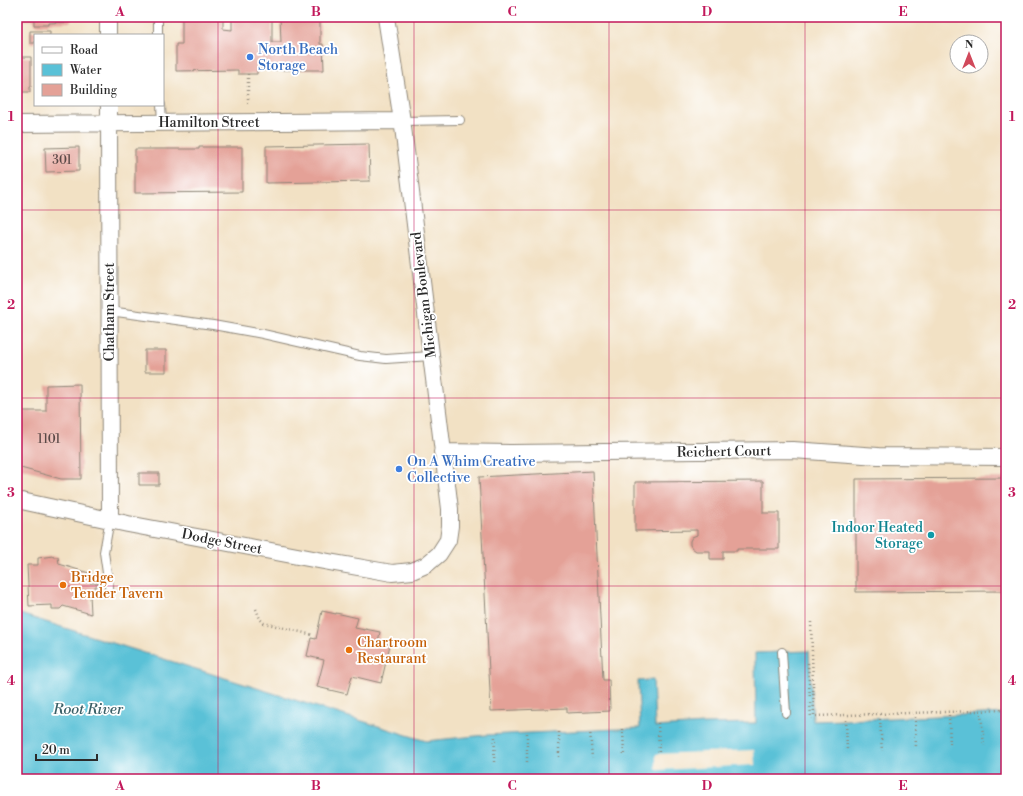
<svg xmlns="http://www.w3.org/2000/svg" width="1023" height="796" font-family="'Libre Bodoni',serif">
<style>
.water{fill:#5ac1d7;stroke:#427681}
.pier{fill:#f2e1c4}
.building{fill:#e4a197}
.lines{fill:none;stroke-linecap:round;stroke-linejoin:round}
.service-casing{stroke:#8e8678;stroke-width:10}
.minor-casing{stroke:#8e8678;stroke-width:18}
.path{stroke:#8e8678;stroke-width:2.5;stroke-dasharray:1 3;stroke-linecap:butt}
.service{stroke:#fff;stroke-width:8}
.minor{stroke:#fff;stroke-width:16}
.grid{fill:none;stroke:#c2185b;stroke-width:1;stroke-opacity:0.55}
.shop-dot{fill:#3f7fe0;stroke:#fff;stroke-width:1.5}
.culture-dot{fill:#0f9aa8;stroke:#fff;stroke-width:1.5}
.food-dot{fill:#e8710a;stroke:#fff;stroke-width:1.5}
.labels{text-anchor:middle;stroke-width:3.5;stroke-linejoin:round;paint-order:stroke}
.number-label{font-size:12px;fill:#594846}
.shop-label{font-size:14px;fill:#366cbe;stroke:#fff;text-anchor:start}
.street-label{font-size:14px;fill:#2b2b2b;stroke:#fff}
.culture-label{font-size:14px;fill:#0d838f;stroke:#fff;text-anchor:end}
.food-label{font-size:14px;fill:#c56008;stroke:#fff;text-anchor:start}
.water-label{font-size:15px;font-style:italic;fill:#3b6067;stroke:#fff}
.neatline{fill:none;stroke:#c2185b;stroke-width:1.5}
.grid-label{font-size:13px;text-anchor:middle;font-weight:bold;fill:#c2185b}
</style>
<rect width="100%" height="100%" fill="#fff"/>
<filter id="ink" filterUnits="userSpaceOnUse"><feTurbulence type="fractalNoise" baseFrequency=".025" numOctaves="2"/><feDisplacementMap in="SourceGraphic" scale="8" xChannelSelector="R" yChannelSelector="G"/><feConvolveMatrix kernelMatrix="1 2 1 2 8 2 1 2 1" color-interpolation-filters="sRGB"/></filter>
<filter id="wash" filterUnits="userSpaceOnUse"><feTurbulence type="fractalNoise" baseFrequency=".012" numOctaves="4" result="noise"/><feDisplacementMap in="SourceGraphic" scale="16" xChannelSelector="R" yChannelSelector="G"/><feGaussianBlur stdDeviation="0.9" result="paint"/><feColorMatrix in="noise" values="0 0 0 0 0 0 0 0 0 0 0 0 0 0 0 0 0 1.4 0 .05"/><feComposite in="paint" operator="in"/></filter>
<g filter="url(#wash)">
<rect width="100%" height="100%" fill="#f2e1c4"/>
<!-- water -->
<path class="water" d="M 17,613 L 426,741 L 486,735 L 640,728 L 638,681 L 653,680 L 655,727 L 704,724 L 756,723 L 755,653 L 809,651 L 813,721 L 846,720 L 1006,713 L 1006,779 L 17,779 Z"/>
<!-- pier -->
<path class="pier" d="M 754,750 L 755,765 L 659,770 L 656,768 L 656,754 Z"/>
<g id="blocks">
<!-- building -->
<path class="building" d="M 17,17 L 71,17 L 71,22 L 48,23 L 48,25 L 34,25 L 34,20 L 17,20 Z
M 182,17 L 223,17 L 223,29 L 232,30 L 232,17 L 272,17 L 272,42 L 281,42 L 280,17 L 320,17 L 320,44 L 323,44 L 324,70 L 257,70 L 257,74 L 238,74 L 238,70 L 176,71 L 176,44 L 182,44 Z
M 30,31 L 50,31 L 50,35 L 35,35 L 35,43 L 30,43 Z
M 17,57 L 31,57 L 31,87 L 30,87 L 30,92 L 17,92 Z
M 369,144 L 370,181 L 266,183 L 266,146 Z
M 79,147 L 79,171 L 46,172 L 45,148 Z
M 199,147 L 242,147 L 242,192 L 135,193 L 135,149 L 199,149 Z
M 145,350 L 166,350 L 166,372 L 145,372 Z
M 80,384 L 81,479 L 61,479 L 17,467 L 17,411 L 46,411 L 46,385 Z
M 593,471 L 603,680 L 609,680 L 610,711 L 567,713 L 567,708 L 491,711 L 479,477 Z
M 139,473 L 159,473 L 159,485 L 139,485 Z
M 1006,478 L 1006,591 L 856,592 L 856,479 Z
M 763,481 L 763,513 L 779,513 L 779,549 L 737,549 L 737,551 L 723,551 L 723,559 L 710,559 L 710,551 L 696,551 L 692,548 L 690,545 L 690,541 L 692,537 L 697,535 L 697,530 L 635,531 L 635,482 Z
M 53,556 L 53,557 L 58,557 L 59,564 L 89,573 L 90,583 L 98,583 L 99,586 L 95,586 L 95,591 L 93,594 L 90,594 L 91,614 L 63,606 L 60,609 L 52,609 L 52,605 L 29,606 L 27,565 L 38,565 L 38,558 Z
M 322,611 L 336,614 L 336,613 L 358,618 L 355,628 L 365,630 L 365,629 L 380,632 L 378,642 L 390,645 L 381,683 L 352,676 L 347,694 L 317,687 L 324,660 L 307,656 L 311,638 L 316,639 Z"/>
</g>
</g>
<g filter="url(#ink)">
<use href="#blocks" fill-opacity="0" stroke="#8e8678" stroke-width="1"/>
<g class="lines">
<defs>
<path id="service" d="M 158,17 L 158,35
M 161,105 L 162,123
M 402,121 L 460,120
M 109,311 L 213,325 L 263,334 L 360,356 L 386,359 L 431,356
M 109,587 L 104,552 L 110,519
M 782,652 L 786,713"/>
<path id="minor" d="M 108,17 L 108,35
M 109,105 L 110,519
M 17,124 L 402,121
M 442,452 L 511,453 L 793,450 L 878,456 L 1006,457
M 17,500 L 128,524 L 329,562 L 392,573 L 412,571 L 426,565 L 439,554 L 448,540 L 450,526 L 450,509 L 403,127 L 402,121 L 386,17"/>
</defs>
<!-- service casing -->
<use href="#service" class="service-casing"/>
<!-- minor casing -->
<use href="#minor" class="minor-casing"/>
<!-- path -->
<path class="path" d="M 248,74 L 248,105
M 256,609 L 260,619 L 264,623 L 313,635
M 811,622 L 814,716 L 1006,710
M 808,663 L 811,719
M 981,714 L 984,746
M 949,715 L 950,747
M 915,717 L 916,749
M 880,719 L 882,751
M 846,720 L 847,752
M 658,723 L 659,754
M 623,729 L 624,757
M 590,730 L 592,758
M 559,732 L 559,759
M 527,733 L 527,762
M 494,762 L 495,735"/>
<!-- service -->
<use href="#service" class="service"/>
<!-- minor -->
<use href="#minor" class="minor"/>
</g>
</g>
<!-- grid -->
<path class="grid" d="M 218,17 L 218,779M 414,17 L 414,779M 609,17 L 609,779M 805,17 L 805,779M 17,210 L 1006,210M 17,398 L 1006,398M 17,586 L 1006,586"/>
<!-- markers -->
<g class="shop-dot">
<circle cx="250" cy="57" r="4"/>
<circle cx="399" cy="469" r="4"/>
</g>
<circle class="culture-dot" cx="931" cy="535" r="4"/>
<g class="food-dot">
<circle cx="63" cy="585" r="4"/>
<circle cx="349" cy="650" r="4"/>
</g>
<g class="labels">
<!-- number labels -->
<g class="number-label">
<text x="62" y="164">301</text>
<text x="49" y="443">1101</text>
</g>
<!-- shop labels -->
<g class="shop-label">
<text x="258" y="54">North Beach<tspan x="258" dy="16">Storage</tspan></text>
<text x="407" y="466">On A Whim Creative<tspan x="407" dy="16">Collective</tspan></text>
</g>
<!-- street labels -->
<g class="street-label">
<text x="209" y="127">Hamilton Street</text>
<text transform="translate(423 295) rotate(-97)" y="5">Michigan Boulevard</text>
<text transform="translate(109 312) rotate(-90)" y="5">Chatham Street</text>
<text transform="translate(724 451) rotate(-1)" y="5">Reichert Court</text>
<text transform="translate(222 541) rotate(11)" y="5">Dodge Street</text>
</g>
<!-- culture labels -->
<g class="culture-label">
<text x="923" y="532">Indoor Heated<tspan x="923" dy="16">Storage</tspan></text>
</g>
<!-- food labels -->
<g class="food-label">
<text x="71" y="582">Bridge<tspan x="71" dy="16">Tender Tavern</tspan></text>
<text x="357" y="647">Chartroom<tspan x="357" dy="16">Restaurant</tspan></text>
</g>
<!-- water labels -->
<g class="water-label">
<text x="88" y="714">Root River</text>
</g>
</g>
<!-- margin -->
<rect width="1023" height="796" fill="none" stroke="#fff" stroke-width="44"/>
<!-- legend -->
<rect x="34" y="34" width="130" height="72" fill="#ffffff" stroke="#aaaaaa"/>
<rect x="42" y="47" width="20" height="6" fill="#ffffff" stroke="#aaaaaa"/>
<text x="70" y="54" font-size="12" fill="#2b2b2b">Road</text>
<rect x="42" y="64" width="20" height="12" fill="#5ac1d7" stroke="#aaaaaa"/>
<text x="70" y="74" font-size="12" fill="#2b2b2b">Water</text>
<rect x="42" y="84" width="20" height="12" fill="#e4a197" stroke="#aaaaaa"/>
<text x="70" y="94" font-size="12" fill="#2b2b2b">Building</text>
<!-- north arrow -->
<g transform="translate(969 54)"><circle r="19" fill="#ffffff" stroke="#aaaaaa"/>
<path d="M0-3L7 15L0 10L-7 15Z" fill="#d1495b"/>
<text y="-6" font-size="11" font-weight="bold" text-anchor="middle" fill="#2b2b2b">N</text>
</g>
<!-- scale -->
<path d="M36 754v6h61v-6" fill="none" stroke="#2b2b2b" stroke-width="2"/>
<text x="42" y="754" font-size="12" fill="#2b2b2b" stroke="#ffffff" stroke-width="3" paint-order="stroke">20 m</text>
<rect x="22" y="22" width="979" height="752" class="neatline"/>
<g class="grid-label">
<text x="120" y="16">A</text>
<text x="316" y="16">B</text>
<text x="512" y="16">C</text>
<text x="707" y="16">D</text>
<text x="903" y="16">E</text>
<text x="11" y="121">1</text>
<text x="1012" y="121">1</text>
<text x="11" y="309">2</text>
<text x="1012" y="309">2</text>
<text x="11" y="497">3</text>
<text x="1012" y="497">3</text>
<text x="11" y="685">4</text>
<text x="1012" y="685">4</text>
<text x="120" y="790">A</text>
<text x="316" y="790">B</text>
<text x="512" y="790">C</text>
<text x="707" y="790">D</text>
<text x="903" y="790">E</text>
</g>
</svg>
